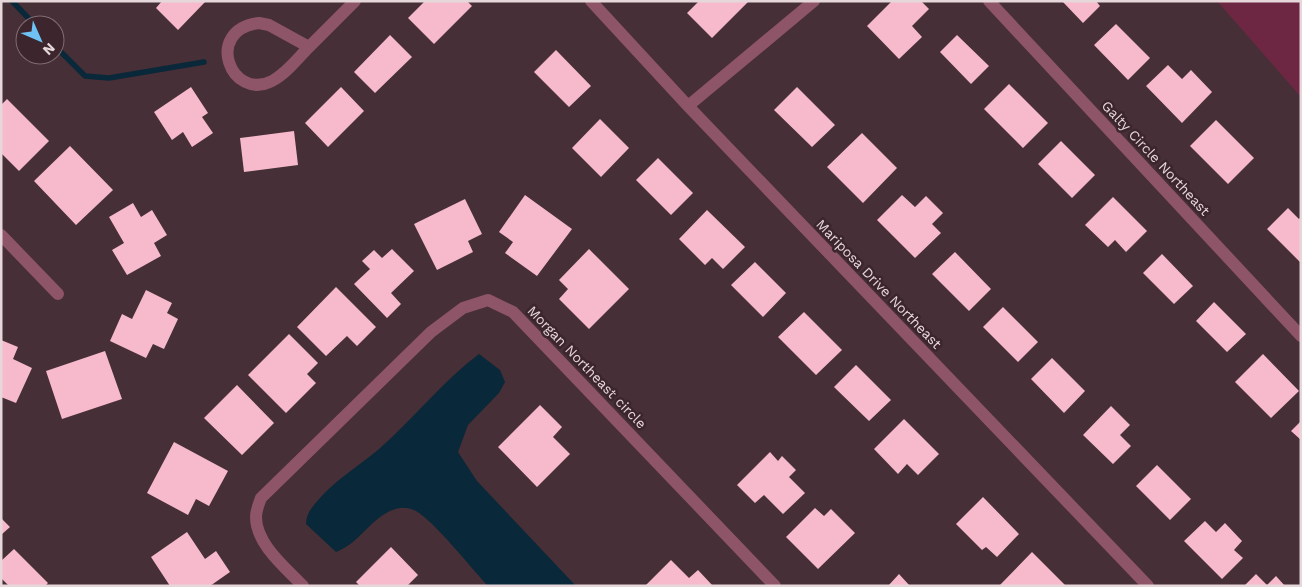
<svg xmlns="http://www.w3.org/2000/svg" width="1302" height="587" font-family="'Work Sans',sans-serif">
<style>
.green{fill:#6e2743}
.water{fill:#092839}
.lines{fill:none;stroke-linecap:round;stroke-linejoin:round}
.stream{stroke:#092839;stroke-width:5.5}
.building{fill:#f6bacc}
.minor{stroke:#8e5467;stroke-width:12}
.labels{text-anchor:middle;stroke-width:5;stroke-linejoin:round;paint-order:stroke}
.street-label{font-size:14px;fill:#e6d7db;stroke:#3c252c}
</style>
<rect width="100%" height="100%" fill="#462f36"/>
<!-- green -->
<path class="green" d="M 1217,1 L 1301,1 L 1301,97 Z"/>
<!-- water -->
<path class="water" d="M 479,354 L 500,370 L 505,382 L 499,393 L 468,425 L 458,452 L 477,481 L 576,586 L 488,586 C 470,567 436,523 416,511 C 409,507 398,507 390,511 C 369,521 358,544 336,552 L 306,524 C 306,513 313,506 320,498 C 337,479 360,465 379,449 C 414,418 442,382 479,354 Z"/>
<g class="lines">
<!-- stream -->
<path class="stream" d="M 12,1 L 35,25
M 55,46 L 85,76 L 109,78 L 204,62"/>
</g>
<!-- building -->
<path class="building" d="M 162,1 L 206,1 L 178,30 L 156,8 Z
M 425,1 L 467,1 L 472,6 L 434,44 L 408,18 Z
M 699,1 L 749,1 L 712,38 L 687,13 Z
M 892,1 L 921,1 L 929,9 L 912,26 L 922,37 L 899,59 L 867,26 Z
M 1062,1 L 1096,1 L 1100,6 L 1083,23 Z
M 1116,24 L 1150,58 L 1128,80 L 1094,45 Z
M 390,35 L 412,57 L 375,93 L 354,72 Z
M 957,35 L 989,66 L 971,84 L 940,52 Z
M 556,50 L 591,86 L 569,107 L 534,72 Z
M 1168,65 L 1182,79 L 1191,70 L 1212,92 L 1182,123 L 1146,86 Z
M 1009,84 L 1048,123 L 1023,148 L 984,109 Z
M 191,87 L 208,113 L 202,117 L 213,133 L 192,147 L 183,132 L 172,140 L 154,112 Z
M 341,87 L 364,111 L 328,147 L 305,123 Z
M 797,87 L 835,125 L 812,147 L 774,110 Z
M 7,99 L 49,141 L 19,171 L 1,153 L 1,105 Z
M 600,119 L 629,148 L 601,177 L 572,148 Z
M 1216,120 L 1254,158 L 1228,184 L 1190,146 Z
M 294,131 L 298,165 L 244,172 L 240,138 Z
M 862,133 L 897,168 L 863,203 L 827,167 Z
M 1061,141 L 1095,175 L 1072,198 L 1038,164 Z
M 70,146 L 113,190 L 76,225 L 34,181 Z
M 658,158 L 693,193 L 671,215 L 636,180 Z
M 525,195 L 572,229 L 537,276 L 505,253 L 513,242 L 499,232 Z
M 902,195 L 915,207 L 926,196 L 943,213 L 932,224 L 941,233 L 915,258 L 877,220 Z
M 1113,197 L 1147,231 L 1126,252 L 1115,240 L 1108,247 L 1085,225 Z
M 465,199 L 482,234 L 468,241 L 473,252 L 437,270 L 414,224 Z
M 133,203 L 141,217 L 152,210 L 167,235 L 154,243 L 161,256 L 127,275 L 112,250 L 124,243 L 109,217 Z
M 1288,208 L 1299,219 L 1301,217 L 1301,263 L 1267,229 Z
M 707,210 L 745,247 L 723,269 L 712,258 L 705,265 L 679,239 Z
M 392,249 L 414,271 L 391,293 L 401,304 L 387,318 L 354,284 L 370,269 L 362,261 L 374,250 L 382,258 Z
M 589,249 L 629,289 L 589,329 L 559,299 L 568,289 L 559,280 Z
M 955,252 L 991,289 L 969,311 L 932,274 Z
M 1162,254 L 1193,286 L 1174,304 L 1143,273 Z
M 755,262 L 786,293 L 763,317 L 731,285 Z
M 336,287 L 376,327 L 357,346 L 347,336 L 326,356 L 297,327 Z
M 146,290 L 172,303 L 167,313 L 178,319 L 164,349 L 153,344 L 146,358 L 110,341 L 122,314 L 132,319 Z
M 1214,302 L 1246,334 L 1227,352 L 1196,321 Z
M 1003,307 L 1038,342 L 1018,362 L 983,327 Z
M 804,312 L 842,350 L 816,375 L 778,337 Z
M 289,334 L 318,363 L 307,374 L 316,383 L 286,413 L 248,375 Z
M 1,340 L 18,347 L 13,359 L 32,368 L 16,403 L 1,397 Z
M 105,351 L 122,399 L 62,419 L 46,371 Z
M 1263,354 L 1299,391 L 1271,418 L 1235,382 Z
M 1052,358 L 1085,391 L 1064,413 L 1031,379 Z
M 856,365 L 891,400 L 869,421 L 834,387 Z
M 237,385 L 274,423 L 242,455 L 204,418 Z
M 540,405 L 562,427 L 553,437 L 570,454 L 537,487 L 498,447 Z
M 1111,406 L 1130,425 L 1120,435 L 1131,446 L 1113,464 L 1083,435 Z
M 904,419 L 939,454 L 918,475 L 907,464 L 898,474 L 874,449 Z
M 1301,421 L 1301,440 L 1291,431 Z
M 174,442 L 228,471 L 209,506 L 196,499 L 188,515 L 147,493 Z
M 770,452 L 778,461 L 782,456 L 796,470 L 789,477 L 805,493 L 783,514 L 764,495 L 755,503 L 737,485 Z
M 1157,465 L 1191,499 L 1170,520 L 1136,486 Z
M 983,497 L 1019,534 L 997,557 L 986,547 L 982,550 L 956,524 Z
M 815,508 L 824,516 L 831,509 L 855,533 L 818,569 L 786,537 Z
M 1,518 L 10,527 L 1,535 Z
M 1205,521 L 1216,532 L 1225,523 L 1242,541 L 1234,550 L 1243,558 L 1222,579 L 1184,541 Z
M 187,532 L 205,559 L 216,551 L 230,572 L 210,586 L 170,586 L 151,557 Z
M 391,547 L 418,575 L 407,586 L 360,586 L 356,582 Z
M 14,549 L 48,583 L 45,586 L 9,586 L 1,578 L 1,561 Z
M 1032,552 L 1066,586 L 999,586 Z
M 671,560 L 689,578 L 698,570 L 713,586 L 645,586 Z
M 899,574 L 910,586 L 888,586 Z
M 1256,574 L 1267,585 L 1276,576 L 1285,586 L 1244,586 Z"/>
<g class="lines">
<!-- minor -->
<path class="minor" d="M 591,1 L 688,106 L 1148,586
M 989,1 L 1301,336
M 259,23 L 269,25 L 309,47 C 298,58 286,74 272,81 C 231,102 203,30 259,23 Z
M 309,47 L 355,1
M 688,106 L 814,1
M 1,235 L 58,294
M 303,586 C 285,567 256,544 256,517 C 256,511 259,503 261,498 L 431,332 L 463,308 L 488,300 L 513,312 L 775,586"/>
</g>
<g class="labels">
<!-- street labels -->
<g class="street-label">
<text transform="translate(1156 158) rotate(47)" y="5">Galty Circle Northeast</text>
<text transform="translate(879 284) rotate(46)" y="5">Mariposa Drive Northeast</text>
<text transform="translate(587 367) rotate(46)" y="5">Morgan Northeast circle</text>
</g>
</g>
<!-- border -->
<rect width="1302" height="587" fill="none" stroke="#e6d7db" stroke-width="5"/>
<!-- north arrow -->
<g transform="translate(40 40) rotate(135)"><circle r="24" fill="#3c252c" stroke="#806c72"/>
<path d="M0-4L9 19L0 12L-9 19Z" fill="#6fc2f4"/>
<text y="-8" font-size="14" font-weight="bold" text-anchor="middle" fill="#e6d7db">N</text>
</g>
</svg>
